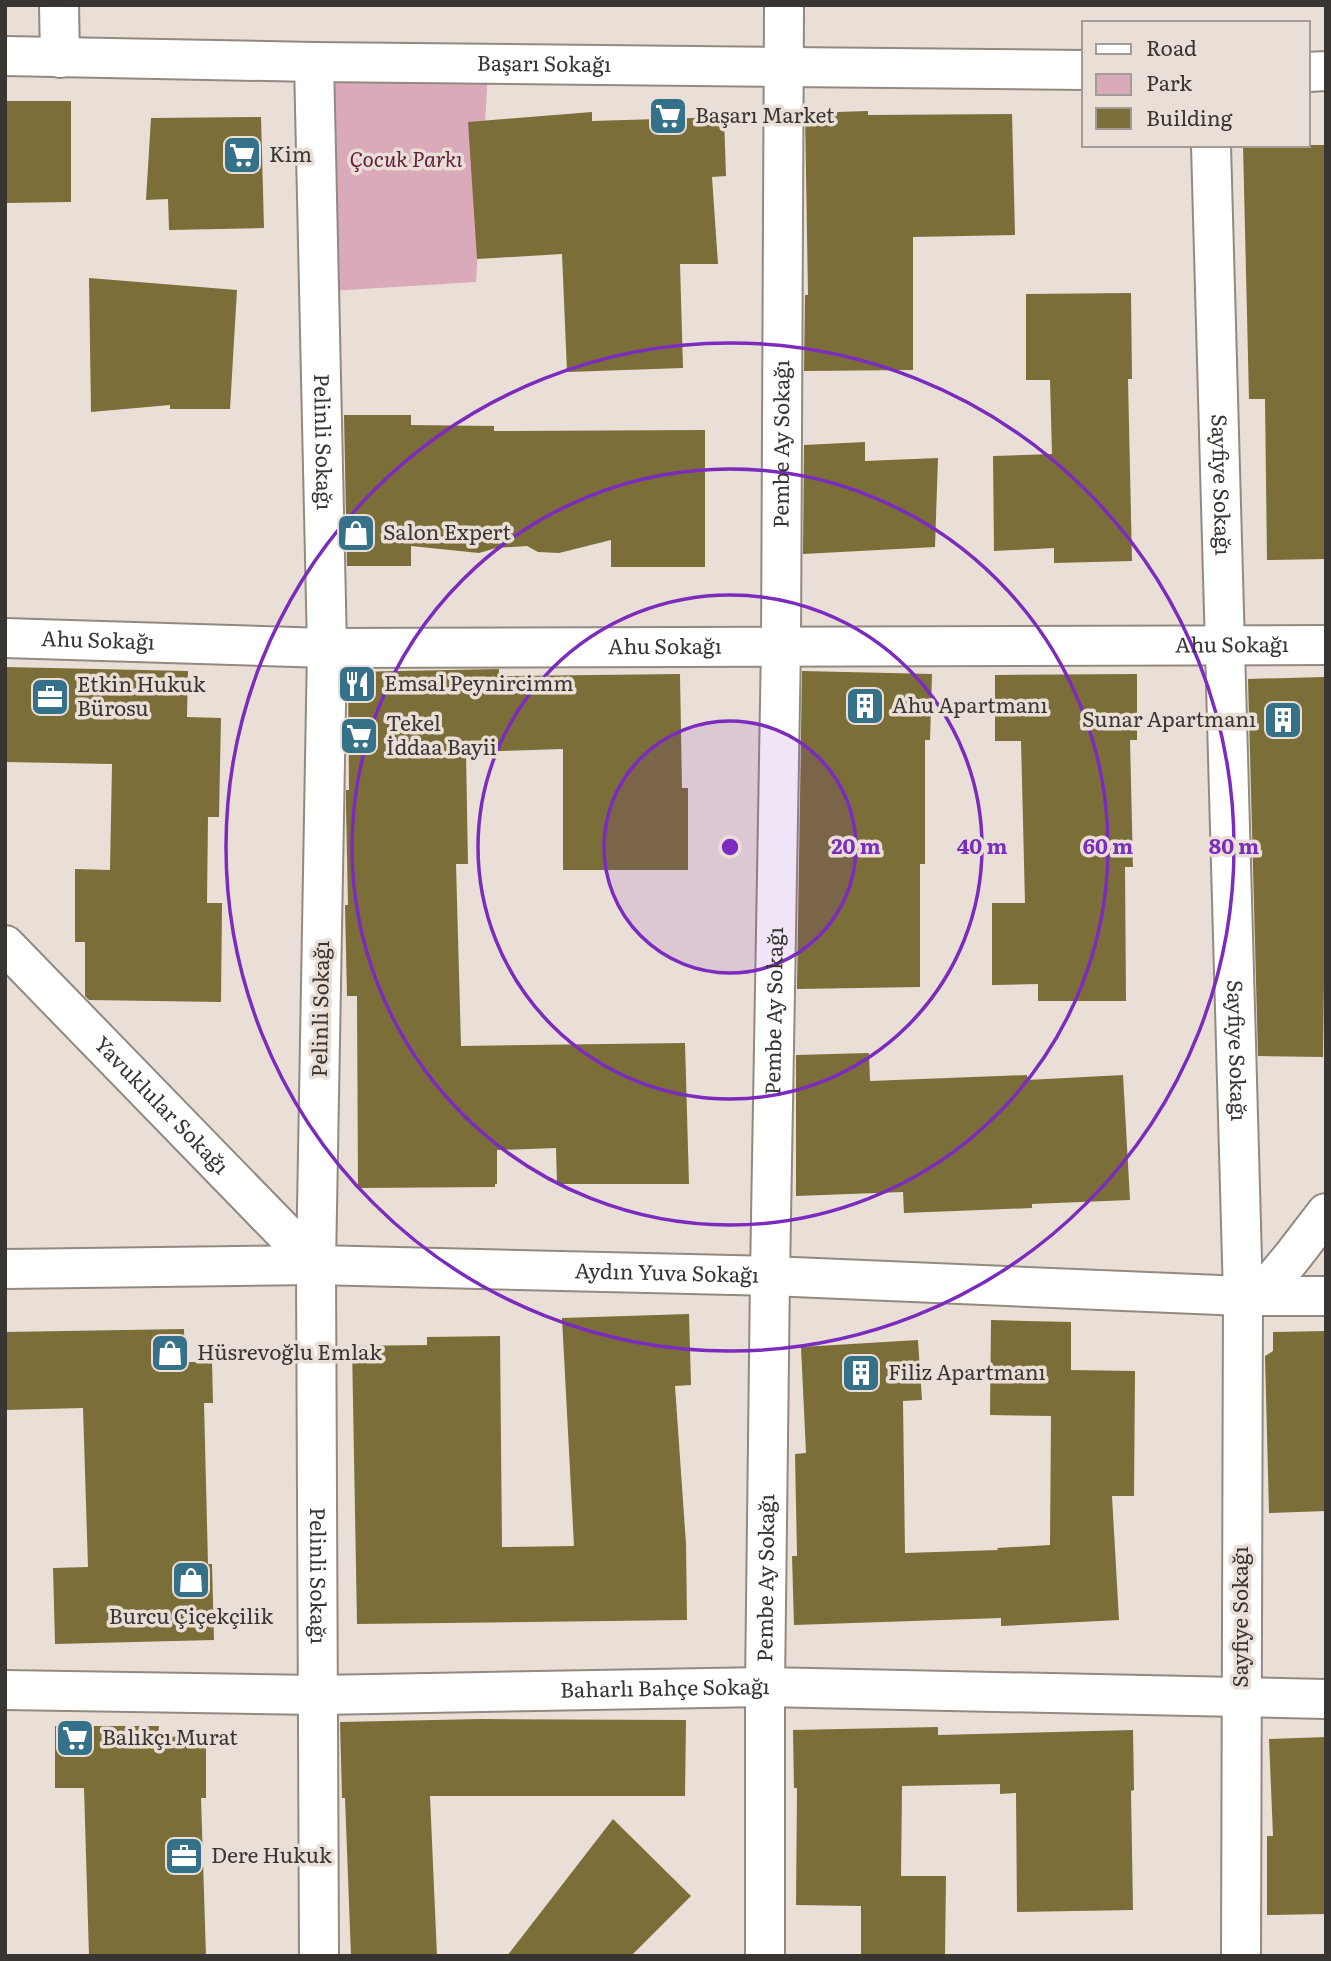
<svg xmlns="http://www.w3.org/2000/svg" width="1331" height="1961" font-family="Literata,serif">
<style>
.green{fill:#dbaaba}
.building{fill:#7c6e38}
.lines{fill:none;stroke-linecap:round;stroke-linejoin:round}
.minor-casing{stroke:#928981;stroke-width:42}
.minor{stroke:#fff;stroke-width:38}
.ring{fill:none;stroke:#7b2cbf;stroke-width:3.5}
.labels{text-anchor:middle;stroke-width:7;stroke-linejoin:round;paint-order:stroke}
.street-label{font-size:21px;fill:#393532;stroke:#e9dfd7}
.poi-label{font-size:21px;fill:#393532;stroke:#e9dfd7;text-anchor:start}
.park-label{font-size:21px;font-style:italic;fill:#631c3b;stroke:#e9dfd7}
.centre{fill:#7b2cbf;stroke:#e9dfd7;stroke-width:3.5}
.ring-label{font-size:21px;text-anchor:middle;font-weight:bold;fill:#7b2cbf;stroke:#e9dfd7;stroke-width:7;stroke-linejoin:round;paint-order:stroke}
</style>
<rect width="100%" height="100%" fill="#e9dfd7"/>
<!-- green -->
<path class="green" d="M 488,71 L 476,282 L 330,291 L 330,73 Z"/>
<!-- building -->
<path class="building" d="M 5,101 L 71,101 L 71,202 L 5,203 Z
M 868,111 L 868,115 L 1012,114 L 1015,235 L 913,237 L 913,370 L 804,371 L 805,295 L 808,295 L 805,113 Z
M 592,112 L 592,121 L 724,117 L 726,176 L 712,177 L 718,264 L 680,264 L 683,368 L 567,372 L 562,254 L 477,259 L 468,122 Z
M 261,117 L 264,228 L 169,230 L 168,199 L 146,200 L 151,118 Z
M 1243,145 L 1326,145 L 1326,559 L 1267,560 L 1265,399 L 1249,399 Z
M 89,278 L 237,290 L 230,409 L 170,409 L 170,405 L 91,412 Z
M 1131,293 L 1132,379 L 1128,379 L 1132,561 L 1054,563 L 1054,548 L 994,551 L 993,456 L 1052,454 L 1050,380 L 1026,380 L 1026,294 Z
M 344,415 L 411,415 L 411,425 L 494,426 L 494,431 L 705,430 L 705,567 L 611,567 L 611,540 L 559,553 L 538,552 L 527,546 L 496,548 L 479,553 L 411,546 L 411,566 L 347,566 Z
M 865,442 L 865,461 L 938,458 L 935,547 L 803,554 L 804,445 Z
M 5,667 L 188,671 L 187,717 L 221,718 L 219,817 L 208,817 L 207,903 L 222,903 L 221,1002 L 89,1000 L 85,996 L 85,942 L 75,942 L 75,869 L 110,870 L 112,764 L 5,762 Z
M 499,669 L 499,676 L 680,674 L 682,788 L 688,788 L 688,870 L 563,870 L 563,749 L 466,752 L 468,864 L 456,864 L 461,1046 L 685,1043 L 689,1184 L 557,1184 L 556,1148 L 497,1150 L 497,1184 L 495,1184 L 495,1187 L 358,1188 L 357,996 L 347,996 L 345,905 L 348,905 L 346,808 L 346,790 L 349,790 L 348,672 Z
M 802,671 L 932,674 L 930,740 L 925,740 L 925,864 L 920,864 L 920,987 L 797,989 Z
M 1137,674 L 1137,740 L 1130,740 L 1133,867 L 1125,867 L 1126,1001 L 1038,1001 L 1038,984 L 992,985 L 992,903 L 1025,903 L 1021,741 L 995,741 L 995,675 Z
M 1324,677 L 1326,834 L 1323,1057 L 1258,1056 L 1248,679 Z
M 869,1053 L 870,1081 L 1027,1075 L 1027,1080 L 1123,1075 L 1130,1200 L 1032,1204 L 1032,1208 L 904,1213 L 903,1192 L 796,1196 L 796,1055 Z
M 689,1314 L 691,1385 L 675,1386 L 686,1544 L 687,1620 L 357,1624 L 352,1346 L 427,1345 L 427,1337 L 500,1336 L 502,1547 L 574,1546 L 562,1318 Z
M 991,1320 L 1071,1322 L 1071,1370 L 1135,1371 L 1134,1496 L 1112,1496 L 1119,1620 L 1001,1626 L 1001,1618 L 794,1625 L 792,1556 L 797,1556 L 795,1454 L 806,1453 L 801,1347 L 918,1340 L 922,1400 L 903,1401 L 905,1553 L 998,1550 L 997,1548 L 1050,1545 L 1051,1416 L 990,1415 Z
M 184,1329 L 185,1362 L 212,1362 L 213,1403 L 204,1403 L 208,1564 L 212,1564 L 214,1640 L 55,1644 L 53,1568 L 88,1567 L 83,1408 L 5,1410 L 5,1332 Z
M 1326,1331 L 1326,1511 L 1269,1513 L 1265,1356 L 1273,1351 L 1273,1332 Z
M 482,1719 L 686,1720 L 685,1796 L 430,1796 L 437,1956 L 351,1956 L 345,1798 L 342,1798 L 340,1722 Z
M 55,1726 L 159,1726 L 158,1737 L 206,1736 L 206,1798 L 201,1798 L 206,1956 L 89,1956 L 84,1788 L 55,1788 Z
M 938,1727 L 938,1735 L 1133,1730 L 1134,1790 L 1131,1791 L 1133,1910 L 1017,1912 L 1016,1793 L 1000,1794 L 1000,1784 L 902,1786 L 901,1876 L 946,1876 L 945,1956 L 861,1956 L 861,1906 L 796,1905 L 797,1788 L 794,1788 L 793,1730 Z
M 1326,1737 L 1326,1914 L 1267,1915 L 1267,1836 L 1273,1836 L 1269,1739 Z
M 613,1819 L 691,1896 L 631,1956 L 507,1956 Z"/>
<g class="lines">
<defs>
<g id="minor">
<path d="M 59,5 L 60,58"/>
<path id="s1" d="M 5,56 L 314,62 L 1084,70"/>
<path id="s2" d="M 314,62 L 327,648 L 316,1265 L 319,1956"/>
<path d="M 1308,72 L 1326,71"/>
<path id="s3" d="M 1211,145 L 1243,1296 L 1241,1956"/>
<path id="s4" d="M 5,638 L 327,648 L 1326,645"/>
<path id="s5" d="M 5,945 L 316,1265"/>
<path id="s6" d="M 5,1269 L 316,1265 L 770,1276 L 1243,1296 L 1326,1296"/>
<path d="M 1260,1296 L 1293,1256 L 1326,1213"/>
<path id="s7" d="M 5,1690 L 318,1695 L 765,1687 L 1326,1699"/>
<path id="s8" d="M 765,1956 L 765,1687 L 770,1276 L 781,645 L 784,5"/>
</g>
</defs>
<!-- minor casing -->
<use href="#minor" class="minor-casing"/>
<!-- minor -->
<use href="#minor" class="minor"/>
</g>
<!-- distance rings -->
<circle cx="730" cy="847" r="126" fill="#7b2cbf" fill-opacity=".12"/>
<g class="ring">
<circle cx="730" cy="847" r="126"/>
<circle cx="730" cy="847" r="252"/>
<circle cx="730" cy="847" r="378"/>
<circle cx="730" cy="847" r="504"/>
</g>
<!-- icons -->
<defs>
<symbol id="supermarket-square" viewBox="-11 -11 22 22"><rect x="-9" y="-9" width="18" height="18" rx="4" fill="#357289" stroke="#e9dfd7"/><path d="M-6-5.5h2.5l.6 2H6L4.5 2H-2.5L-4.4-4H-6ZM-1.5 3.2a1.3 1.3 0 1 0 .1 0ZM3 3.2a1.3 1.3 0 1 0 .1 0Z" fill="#fff"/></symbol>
<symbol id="shop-square" viewBox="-11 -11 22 22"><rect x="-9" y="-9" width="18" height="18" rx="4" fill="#357289" stroke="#e9dfd7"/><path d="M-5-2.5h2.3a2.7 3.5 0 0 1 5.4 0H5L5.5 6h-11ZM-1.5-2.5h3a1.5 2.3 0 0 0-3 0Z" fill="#fff"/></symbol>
<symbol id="restaurant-square" viewBox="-11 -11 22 22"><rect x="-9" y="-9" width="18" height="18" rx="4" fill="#357289" stroke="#e9dfd7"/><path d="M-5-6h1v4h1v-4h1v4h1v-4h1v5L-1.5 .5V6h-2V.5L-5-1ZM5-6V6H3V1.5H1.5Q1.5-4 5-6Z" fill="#fff"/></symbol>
<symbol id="office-square" viewBox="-11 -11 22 22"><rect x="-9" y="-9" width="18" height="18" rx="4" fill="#357289" stroke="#e9dfd7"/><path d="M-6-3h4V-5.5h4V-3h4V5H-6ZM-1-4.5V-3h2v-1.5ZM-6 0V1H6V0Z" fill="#fff"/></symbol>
<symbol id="building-square" viewBox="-11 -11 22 22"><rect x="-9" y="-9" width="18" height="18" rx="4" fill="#357289" stroke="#e9dfd7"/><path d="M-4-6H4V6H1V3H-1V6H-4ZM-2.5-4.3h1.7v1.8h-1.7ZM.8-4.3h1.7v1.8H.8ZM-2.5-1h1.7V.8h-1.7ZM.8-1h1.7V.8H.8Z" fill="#fff"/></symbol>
</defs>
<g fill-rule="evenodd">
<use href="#supermarket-square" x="646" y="94" width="44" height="44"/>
<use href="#supermarket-square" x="220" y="133" width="44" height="44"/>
<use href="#shop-square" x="334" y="511" width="44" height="44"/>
<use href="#restaurant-square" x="335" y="662" width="44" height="44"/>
<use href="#office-square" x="28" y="675" width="44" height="44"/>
<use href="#building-square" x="843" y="684" width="44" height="44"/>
<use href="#building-square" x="1261" y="698" width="44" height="44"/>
<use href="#supermarket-square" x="337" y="714" width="44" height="44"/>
<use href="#shop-square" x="148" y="1331" width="44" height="44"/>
<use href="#building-square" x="839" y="1351" width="44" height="44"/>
<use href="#shop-square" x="169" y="1558" width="44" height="44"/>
<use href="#supermarket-square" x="53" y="1716" width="44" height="44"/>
<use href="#office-square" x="162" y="1834" width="44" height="44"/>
</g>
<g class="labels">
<!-- street labels -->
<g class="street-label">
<text dy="7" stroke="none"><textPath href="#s1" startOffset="539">Başarı Sokağı</textPath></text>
<text dy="7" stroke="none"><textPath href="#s2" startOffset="380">Pelinli Sokağı</textPath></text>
<text dy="7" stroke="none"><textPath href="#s8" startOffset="1512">Pembe Ay Sokağı</textPath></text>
<text dy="7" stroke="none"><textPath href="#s3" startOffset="340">Sayfiye Sokağı</textPath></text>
<text dy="7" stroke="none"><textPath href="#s4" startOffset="93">Ahu Sokağı</textPath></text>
<text dy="7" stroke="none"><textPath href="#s4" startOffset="660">Ahu Sokağı</textPath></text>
<text dy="7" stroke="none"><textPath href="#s4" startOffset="1227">Ahu Sokağı</textPath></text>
<text transform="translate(321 1009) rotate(-89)" y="7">Pelinli Sokağı</text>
<text dy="7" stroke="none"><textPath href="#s8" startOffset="945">Pembe Ay Sokağı</textPath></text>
<text dy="7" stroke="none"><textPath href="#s3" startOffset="906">Sayfiye Sokağı</textPath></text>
<text dy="7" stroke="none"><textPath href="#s5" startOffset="224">Yavuklular Sokağı</textPath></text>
<text dy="7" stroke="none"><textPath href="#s6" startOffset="662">Aydın Yuva Sokağı</textPath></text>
<text dy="7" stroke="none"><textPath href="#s2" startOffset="1514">Pelinli Sokağı</textPath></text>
<text dy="7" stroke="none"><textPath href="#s8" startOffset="378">Pembe Ay Sokağı</textPath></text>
<text transform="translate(1241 1617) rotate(-90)" y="7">Sayfiye Sokağı</text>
<text dy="7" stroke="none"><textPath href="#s7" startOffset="660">Baharlı Bahçe Sokağı</textPath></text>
</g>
<!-- poi labels -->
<g class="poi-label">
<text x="695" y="123">Başarı Market</text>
<text x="269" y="162">Kim</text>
<text x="383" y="540">Salon Expert</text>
<text x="384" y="691">Emsal Peynircimm</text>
<text x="77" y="692">Etkin Hukuk<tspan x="77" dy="24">Bürosu</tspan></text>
<text x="892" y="713">Ahu Apartmanı</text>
<text x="1256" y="727" text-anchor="end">Sunar Apartmanı</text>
<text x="386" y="731">Tekel<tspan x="386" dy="24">İddaa Bayii</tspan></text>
<text x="197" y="1360">Hüsrevoğlu Emlak</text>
<text x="888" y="1380">Filiz Apartmanı</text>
<text x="191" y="1624" text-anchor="middle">Burcu Çiçekçilik</text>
<text x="102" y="1745">Balıkçı Murat</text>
<text x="211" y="1863">Dere Hukuk</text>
</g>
<!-- park labels -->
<g class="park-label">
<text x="406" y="167">Çocuk Parkı</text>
</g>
</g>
<circle cx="730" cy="847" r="10" class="centre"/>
<g class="ring-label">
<text x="856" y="854">20 m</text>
<text x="982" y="854">40 m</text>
<text x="1108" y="854">60 m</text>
<text x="1234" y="854">80 m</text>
</g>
<!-- border -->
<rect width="1331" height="1961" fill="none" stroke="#393532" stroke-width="14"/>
<!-- legend -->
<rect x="1082" y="21" width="228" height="126" fill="#e9dfd7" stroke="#a39b95" stroke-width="2"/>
<rect x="1096" y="44" width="35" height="10" fill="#ffffff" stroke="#a39b95" stroke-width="2"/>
<text x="1146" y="56" font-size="21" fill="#393532">Road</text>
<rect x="1096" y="74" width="35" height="21" fill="#dbaaba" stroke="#a39b95" stroke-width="2"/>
<text x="1146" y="91" font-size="21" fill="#393532">Park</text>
<rect x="1096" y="108" width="35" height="21" fill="#7c6e38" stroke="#a39b95" stroke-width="2"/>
<text x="1146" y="126" font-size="21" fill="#393532">Building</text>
</svg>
